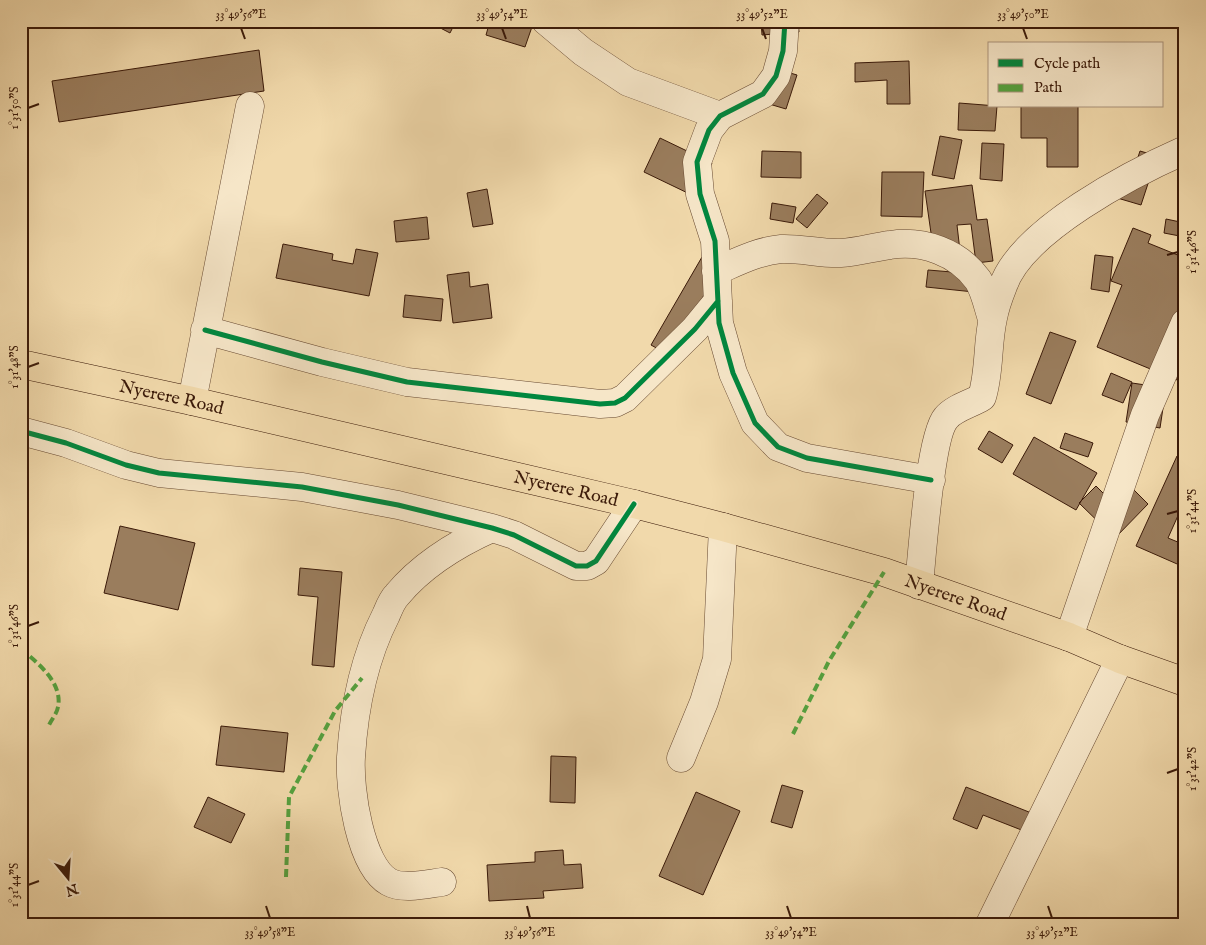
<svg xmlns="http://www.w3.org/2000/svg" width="1206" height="945" font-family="'IM FELL English',serif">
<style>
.building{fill:#9a7d5d;stroke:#3b1a09}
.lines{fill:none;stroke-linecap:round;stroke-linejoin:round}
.street-casing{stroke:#684a32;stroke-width:29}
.primary-casing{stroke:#3b1a09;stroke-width:29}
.street{stroke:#f6e6c8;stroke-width:28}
.primary{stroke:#f1d9ab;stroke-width:28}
.quiet{stroke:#54a13e;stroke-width:4;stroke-dasharray:8 4;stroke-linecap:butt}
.cycleway-casing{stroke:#f6e6c8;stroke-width:8}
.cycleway{stroke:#00873e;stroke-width:5}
.ticks{fill:none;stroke:#3b1a09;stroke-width:2}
.labels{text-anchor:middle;stroke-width:5;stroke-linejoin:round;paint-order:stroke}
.street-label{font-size:18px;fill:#3b1a09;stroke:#f6e6c8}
.neatline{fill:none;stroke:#3b1a09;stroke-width:2}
.ticks-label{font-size:12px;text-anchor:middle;fill:#3b1a09}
</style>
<rect width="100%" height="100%" fill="#f1d9ab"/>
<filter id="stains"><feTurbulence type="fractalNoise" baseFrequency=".004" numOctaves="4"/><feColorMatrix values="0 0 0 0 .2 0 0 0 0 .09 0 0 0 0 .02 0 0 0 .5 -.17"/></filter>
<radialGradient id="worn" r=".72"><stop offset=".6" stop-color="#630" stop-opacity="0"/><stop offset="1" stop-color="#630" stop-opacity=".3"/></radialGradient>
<!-- building -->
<path class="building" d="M 427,21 L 456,21 L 450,33 Z
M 490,21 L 534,21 L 525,47 L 486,35 Z
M 761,21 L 798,21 L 799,32 L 762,35 Z
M 259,50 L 264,91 L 59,122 L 52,81 Z
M 909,61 L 910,104 L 887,104 L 887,80 L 855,82 L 855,63 Z
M 770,67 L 797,75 L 786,109 L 759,101 Z
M 959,103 L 997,106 L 995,131 L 958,130 Z
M 1021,106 L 1078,106 L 1078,167 L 1047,167 L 1047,138 L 1021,138 Z
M 940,136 L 962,140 L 954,179 L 932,175 Z
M 660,138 L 712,163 L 696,197 L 644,172 Z
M 982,143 L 1004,144 L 1002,181 L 980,179 Z
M 762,151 L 801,152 L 801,178 L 761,177 Z
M 1140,151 L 1157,156 L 1141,205 L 1097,192 L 1128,188 Z
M 882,172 L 924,172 L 922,217 L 881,216 Z
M 972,185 L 977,220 L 987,219 L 993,261 L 976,263 L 971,224 L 957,225 L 960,251 L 934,254 L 925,191 Z
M 487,189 L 493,224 L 473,227 L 467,193 Z
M 817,194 L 828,203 L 807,228 L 796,219 Z
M 772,203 L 796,207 L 793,223 L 770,219 Z
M 427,217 L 429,239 L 396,242 L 394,221 Z
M 1166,219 L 1185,223 L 1185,237 L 1164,233 Z
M 1133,228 L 1151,235 L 1148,243 L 1185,258 L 1185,374 L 1182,382 L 1097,347 L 1122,285 L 1111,281 Z
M 283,244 L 333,254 L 332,260 L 353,264 L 356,249 L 378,253 L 369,296 L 276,278 Z
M 1095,255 L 1113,257 L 1109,292 L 1091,289 Z
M 702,257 L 720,268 L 669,355 L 651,345 Z
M 928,270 L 976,274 L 974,292 L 926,287 Z
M 469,272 L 470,287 L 488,284 L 492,318 L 453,323 L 447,275 Z
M 405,295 L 443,299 L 441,321 L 403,317 Z
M 1050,332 L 1076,341 L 1051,404 L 1026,394 Z
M 1111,373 L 1132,382 L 1123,403 L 1102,395 Z
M 1132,383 L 1166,388 L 1160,428 L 1126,422 Z
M 989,431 L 1013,445 L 1002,463 L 978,449 Z
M 1065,433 L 1093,443 L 1088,457 L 1060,448 Z
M 1034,437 L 1097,473 L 1076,510 L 1013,474 Z
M 1177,456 L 1185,459 L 1185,500 L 1168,538 L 1185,545 L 1184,567 L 1136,546 Z
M 1129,485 L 1148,504 L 1115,538 L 1079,503 L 1096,486 L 1112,502 Z
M 120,526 L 195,543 L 178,610 L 104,593 Z
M 300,568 L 342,572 L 334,667 L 312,665 L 318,597 L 298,595 Z
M 221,726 L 288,733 L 284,772 L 216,765 Z
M 551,756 L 576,757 L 575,803 L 550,802 Z
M 782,785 L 803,791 L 792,828 L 771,822 Z
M 966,787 L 1049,820 L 1042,838 L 983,815 L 977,829 L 953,819 Z
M 696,792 L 740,811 L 703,895 L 659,876 Z
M 208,797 L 245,814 L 231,843 L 194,827 Z
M 563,850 L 564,865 L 581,864 L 583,888 L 543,891 L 544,898 L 489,901 L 487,865 L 535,862 L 535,852 Z"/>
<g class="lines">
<defs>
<path id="street" d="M 546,21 L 583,52 L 628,82 L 720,116
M 785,21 L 783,51 L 776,76 L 763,94 L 720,116 L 709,130 L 697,162 L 700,194 L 715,241 L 719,323 L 733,373 L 755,423 L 778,447 L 807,458 L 931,480
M 716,271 C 737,262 758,251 781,249 C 801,248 821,254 841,253 C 858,252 874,247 890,245 C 923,240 958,252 978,280 C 985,291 988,307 992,319
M 205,330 L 322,362 L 407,382 L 600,404 L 615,403 L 625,398 L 695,329 L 718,301
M 192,401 L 250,106
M 21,431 L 66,443 L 126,465 L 159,473 L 302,487 L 398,505 L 492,528 L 514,535 L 576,566 L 587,566 L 596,561 L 634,504
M 919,585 C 922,556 930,436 946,418 C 954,408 971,404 982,397 C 990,371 987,344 993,318 C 995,307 999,296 1003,286 C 1022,230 1133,173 1185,150
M 1069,637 L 1145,415 L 1185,323
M 681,758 L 704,702 L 717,659 L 723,527
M 442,882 C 427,884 403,890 389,882 C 360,866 349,789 351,757 C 354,709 364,658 386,615 C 389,608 392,600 397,595 C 422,565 456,544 492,528
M 990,924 L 1120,659"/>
<g id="primary">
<path id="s1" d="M 21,364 L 192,401 L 634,504 L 723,527 L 884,572 L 1069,637 L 1120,659 L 1185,682"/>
</g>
</defs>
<!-- street casing -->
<use href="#street" class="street-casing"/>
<!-- primary casing -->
<use href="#primary" class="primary-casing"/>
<!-- street -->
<use href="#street" class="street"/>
<!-- primary -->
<use href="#primary" class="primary"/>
<!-- quiet -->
<path class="quiet" d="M 21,649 C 38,663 63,683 58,707 C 57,713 52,719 49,725
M 793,734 L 829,661 L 884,572
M 286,877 L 289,797 L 335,711 L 362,678"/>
<defs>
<path id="cycleway" d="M 785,21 L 783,51 L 776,76 L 763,94 L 720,116 L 709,130 L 697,162 L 700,194 L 715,241 L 719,323 L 733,373 L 755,423 L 778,447 L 807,458 L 931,480
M 205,330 L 322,362 L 407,382 L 600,404 L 615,403 L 625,398 L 695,329 L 718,301
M 21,431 L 66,443 L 126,465 L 159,473 L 302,487 L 398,505 L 492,528 L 514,535 L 576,566 L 587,566 L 596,561 L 634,504"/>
</defs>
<!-- cycleway casing -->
<use href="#cycleway" class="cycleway-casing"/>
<!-- cycleway -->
<use href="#cycleway" class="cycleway"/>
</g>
<!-- ticks -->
<path class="ticks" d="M 241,28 L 245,39M 502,28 L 506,39M 762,28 L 766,39M 1023,28 L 1027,39M 28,108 L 39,104M 1167,255 L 1178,252M 28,367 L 39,363M 1167,514 L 1178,511M 28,626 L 39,622M 1167,773 L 1178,769M 28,885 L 39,881M 266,906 L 270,918M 527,906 L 530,918M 787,906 L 791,918M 1048,906 L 1052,918"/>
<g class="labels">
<!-- street labels -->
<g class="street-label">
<text dy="6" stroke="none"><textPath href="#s1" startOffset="154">Nyerere Road</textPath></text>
<text dy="6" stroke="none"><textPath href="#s1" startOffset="559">Nyerere Road</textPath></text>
<text dy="6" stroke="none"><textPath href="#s1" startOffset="964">Nyerere Road</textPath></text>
</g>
</g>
<!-- margin -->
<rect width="1206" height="945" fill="none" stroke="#f1d9ab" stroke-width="55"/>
<!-- legend -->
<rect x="988" y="42" width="175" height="65" fill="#f6e6c8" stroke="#ab947c"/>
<rect x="998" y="59" width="25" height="8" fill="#00873e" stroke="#ab947c"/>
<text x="1034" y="68" font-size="15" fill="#3b1a09">Cycle path</text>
<rect x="998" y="84" width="25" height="8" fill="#54a13e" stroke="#ab947c"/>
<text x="1034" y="92" font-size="15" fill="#3b1a09">Path</text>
<!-- north arrow -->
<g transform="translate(68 878) rotate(162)" stroke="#f6e6c8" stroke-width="4" paint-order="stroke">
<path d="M0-4L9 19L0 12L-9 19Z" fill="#3b1a09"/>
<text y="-8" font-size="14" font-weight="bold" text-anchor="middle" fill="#3b1a09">N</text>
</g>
<rect x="28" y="28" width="1150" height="890" class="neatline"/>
<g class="ticks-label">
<text x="241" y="18">33°49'56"E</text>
<text x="502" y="18">33°49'54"E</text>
<text x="762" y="18">33°49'52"E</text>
<text x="1023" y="18">33°49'50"E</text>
<text transform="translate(14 108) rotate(-90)" y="4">1°31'50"S</text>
<text transform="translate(1192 252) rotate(-90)" y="4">1°31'46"S</text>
<text transform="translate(14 367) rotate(-90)" y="4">1°31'48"S</text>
<text transform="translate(1192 511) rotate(-90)" y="4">1°31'44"S</text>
<text transform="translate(14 626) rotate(-90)" y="4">1°31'46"S</text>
<text transform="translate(1192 769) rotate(-90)" y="4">1°31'42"S</text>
<text transform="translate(14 885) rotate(-90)" y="4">1°31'44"S</text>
<text x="270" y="936">33°49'58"E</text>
<text x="530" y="936">33°49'56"E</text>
<text x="791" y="936">33°49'54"E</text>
<text x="1052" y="936">33°49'52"E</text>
</g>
<rect width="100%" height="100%" filter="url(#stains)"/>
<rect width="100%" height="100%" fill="url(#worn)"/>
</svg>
